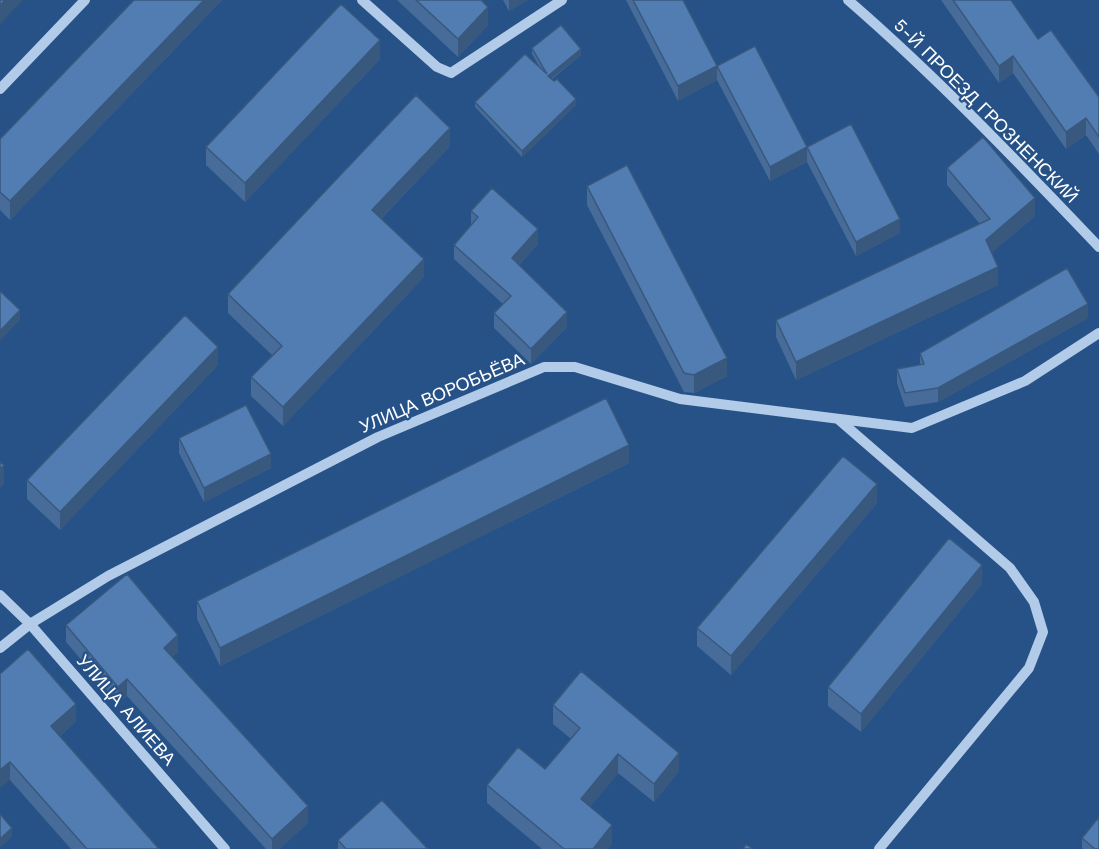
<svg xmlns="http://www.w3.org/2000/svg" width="1099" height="849" font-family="'Work Sans',sans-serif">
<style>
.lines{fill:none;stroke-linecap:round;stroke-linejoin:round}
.minor{stroke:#b2cbe9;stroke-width:10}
.wall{fill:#476c99}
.shaded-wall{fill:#39587d}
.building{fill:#527db2;stroke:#39587d;stroke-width:1.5}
.labels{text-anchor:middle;stroke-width:4.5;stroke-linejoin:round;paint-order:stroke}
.street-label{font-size:18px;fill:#fff;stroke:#265288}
</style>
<rect width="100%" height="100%" fill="#265288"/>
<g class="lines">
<!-- minor -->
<path class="minor" d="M 362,0 L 437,67 L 451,73 L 562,0
M 848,0 C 937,77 1018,162 1099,247
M 0,89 L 85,0
M 838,419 L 1010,568 L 1034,602 L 1043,632 L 1029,668 L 879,849
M 0,595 L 30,624 L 225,849
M 0,648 L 30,624 L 108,576 L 378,437 L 544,367 L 575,367 L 680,399 L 912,428 L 1025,381 L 1099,333"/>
</g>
<!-- wall -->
<path class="wall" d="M 134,0 L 222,0 L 10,220 L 0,210 L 0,139 Z
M 397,0 L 481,0 L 488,25 L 458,57 Z
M 503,0 L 528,0 L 509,11 Z
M 626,0 L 683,0 L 717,66 L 900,233 L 856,256 L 807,162 L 770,181 L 717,80 L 678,101 Z
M 941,0 L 1011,0 L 1038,39 L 1099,97 L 1099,154 L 1086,135 L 1066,149 L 1013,73 L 999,83 Z
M 532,48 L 581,55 L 552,79 L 576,105 L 522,157 L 475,107 L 475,102 L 540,68 L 532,54 Z
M 380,59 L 245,202 L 206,165 L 206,147 Z
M 450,146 L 382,218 L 424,277 L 283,426 L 251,396 L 251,377 L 272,355 L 228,313 L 228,294 Z
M 947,168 L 1035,216 L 992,252 L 998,285 L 796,380 L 776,337 L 776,320 L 980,224 L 947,185 Z
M 587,186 L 727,376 L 694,393 L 684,392 L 587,205 Z
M 471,211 L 538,244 L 519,265 L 567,327 L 531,364 L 494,328 L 494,313 L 503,304 L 454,259 L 454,245 L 471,225 Z
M 1088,318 L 938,402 L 905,407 L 897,383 L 897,369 L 920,365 L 920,353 Z
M 218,365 L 60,530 L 27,499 L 27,480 Z
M 179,438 L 271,468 L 204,502 L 179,453 Z
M 629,463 L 220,666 L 197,619 L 197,601 Z
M 877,503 L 731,675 L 697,646 L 697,628 Z
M 982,584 L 861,732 L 828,706 L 828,687 Z
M 66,625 L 178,652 L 172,657 L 308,823 L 279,849 L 266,849 L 127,696 L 118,703 L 66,642 Z
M 0,674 L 76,721 L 60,736 L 159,849 L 71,849 L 10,780 Z
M 553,705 L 679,771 L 654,802 L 618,773 L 590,807 L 612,844 L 608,849 L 542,849 L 487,803 L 487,785 L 545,769 L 571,739 L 553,724 Z
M 1082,838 L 1099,849 L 1083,849 L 1082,848 Z
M 338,840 L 428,849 L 338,849 Z"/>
<!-- shaded-wall -->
<path class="shaded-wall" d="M 5,0 L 23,0 L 0,24 L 0,6 Z
M 204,0 L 222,0 L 10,220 L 10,201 Z
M 509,0 L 528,0 L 509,11 Z
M 488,7 L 488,25 L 458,57 L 458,39 Z
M 380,40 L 380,59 L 245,202 L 245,183 Z
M 581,49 L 581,55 L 548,81 L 548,76 Z
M 1013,56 L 1013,73 L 999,83 L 999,66 Z
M 717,66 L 717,80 L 678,101 L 678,86 Z
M 576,99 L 576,105 L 522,157 L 522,151 Z
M 1086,118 L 1086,135 L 1066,149 L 1066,132 Z
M 450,128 L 450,146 L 372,228 L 372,210 Z
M 807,147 L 807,162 L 770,181 L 770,167 Z
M 1035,198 L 1035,216 L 986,257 L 986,240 Z
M 900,219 L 900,233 L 856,256 L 856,242 Z
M 538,229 L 538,244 L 512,272 L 512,258 Z
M 424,259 L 424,277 L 283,426 L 283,407 Z
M 998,267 L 998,285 L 796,380 L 796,362 Z
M 1088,304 L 1088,318 L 938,402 L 938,388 Z
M 20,310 L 20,320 L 0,341 L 0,331 Z
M 567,312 L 567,327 L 531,364 L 531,349 Z
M 218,347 L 218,365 L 60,530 L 60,512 Z
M 727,358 L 727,376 L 694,393 L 694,375 Z
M 629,445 L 629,463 L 220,666 L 220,648 Z
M 271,454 L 271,468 L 204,502 L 204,488 Z
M 4,465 L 4,484 L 0,488 L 0,469 Z
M 877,484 L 877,503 L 731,675 L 731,656 Z
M 982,565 L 982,584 L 861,732 L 861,714 Z
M 178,635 L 178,652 L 164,665 L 164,648 Z
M 127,679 L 127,696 L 118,703 L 118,687 Z
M 76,704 L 76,721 L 51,744 L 51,726 Z
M 679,753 L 679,771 L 654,802 L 654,784 Z
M 618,754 L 618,773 L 581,818 L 581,799 Z
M 10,762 L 10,780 L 0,788 L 0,770 Z
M 308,806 L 308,823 L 279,849 L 272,849 L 272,839 Z
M 612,825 L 612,844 L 608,849 L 593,849 Z
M 12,828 L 12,837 L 0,848 L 0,839 Z"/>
<!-- building -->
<path class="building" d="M 0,0 L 5,0 L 0,6 Z
M 134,0 L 204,0 L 10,201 L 0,192 L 0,139 Z
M 416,0 L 481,0 L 488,7 L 458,39 Z
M 633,0 L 683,0 L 717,66 L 678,86 Z
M 953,0 L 1011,0 L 1038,39 L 1051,30 L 1099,97 L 1099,137 L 1086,118 L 1066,132 L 1013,56 L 999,66 Z
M 341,4 L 380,40 L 245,183 L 206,147 Z
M 561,25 L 581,49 L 548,76 L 554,81 L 557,79 L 576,99 L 522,151 L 475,102 L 525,54 L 547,74 L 532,48 Z
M 755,46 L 807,147 L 770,167 L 717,66 Z
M 416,95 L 450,128 L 372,210 L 424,259 L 283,407 L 251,377 L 282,346 L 228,294 Z
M 851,124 L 900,219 L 856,242 L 807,147 Z
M 983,137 L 1035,198 L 986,240 L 998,267 L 796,362 L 776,320 L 990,219 L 947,168 Z
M 627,165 L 727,358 L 694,375 L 684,373 L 587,186 Z
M 492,188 L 538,229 L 512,258 L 567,312 L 531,349 L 494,313 L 511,296 L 454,245 L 478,217 L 471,211 Z
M 1067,268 L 1088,304 L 938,388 L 905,393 L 897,369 L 924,364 L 920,353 Z
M 0,291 L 20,310 L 0,331 Z
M 185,315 L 218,347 L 60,512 L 27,480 Z
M 606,398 L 629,445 L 220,648 L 197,601 Z
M 246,405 L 271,454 L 204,488 L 179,438 Z
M 843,456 L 877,484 L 731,656 L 697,628 Z
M 0,462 L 4,465 L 0,469 Z
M 949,538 L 982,565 L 861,714 L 828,687 Z
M 127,574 L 178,635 L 164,648 L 308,806 L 272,839 L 127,679 L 118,687 L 66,625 Z
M 28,649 L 76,704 L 51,726 L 159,849 L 87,849 L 10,762 L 0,770 L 0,674 Z
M 581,671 L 679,753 L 654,784 L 618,754 L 581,799 L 612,825 L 593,849 L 564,849 L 487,785 L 518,747 L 545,769 L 580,728 L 553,705 Z
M 382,800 L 428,849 L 346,849 L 338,840 Z
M 1,815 L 12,828 L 0,839 L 0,816 Z
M 1099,817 L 1099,849 L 1095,849 L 1082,838 Z
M 746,844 L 753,849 L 743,849 Z"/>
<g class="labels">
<!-- street labels -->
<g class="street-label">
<text transform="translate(986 111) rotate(45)" y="6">5-Й ПРОЕЗД ГРОЗНЕНСКИЙ</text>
<text transform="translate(442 393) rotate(-23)" y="6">УЛИЦА ВОРОБЬЁВА</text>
<text transform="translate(126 710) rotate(49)" y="6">УЛИЦА АЛИЕВА</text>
</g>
</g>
</svg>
